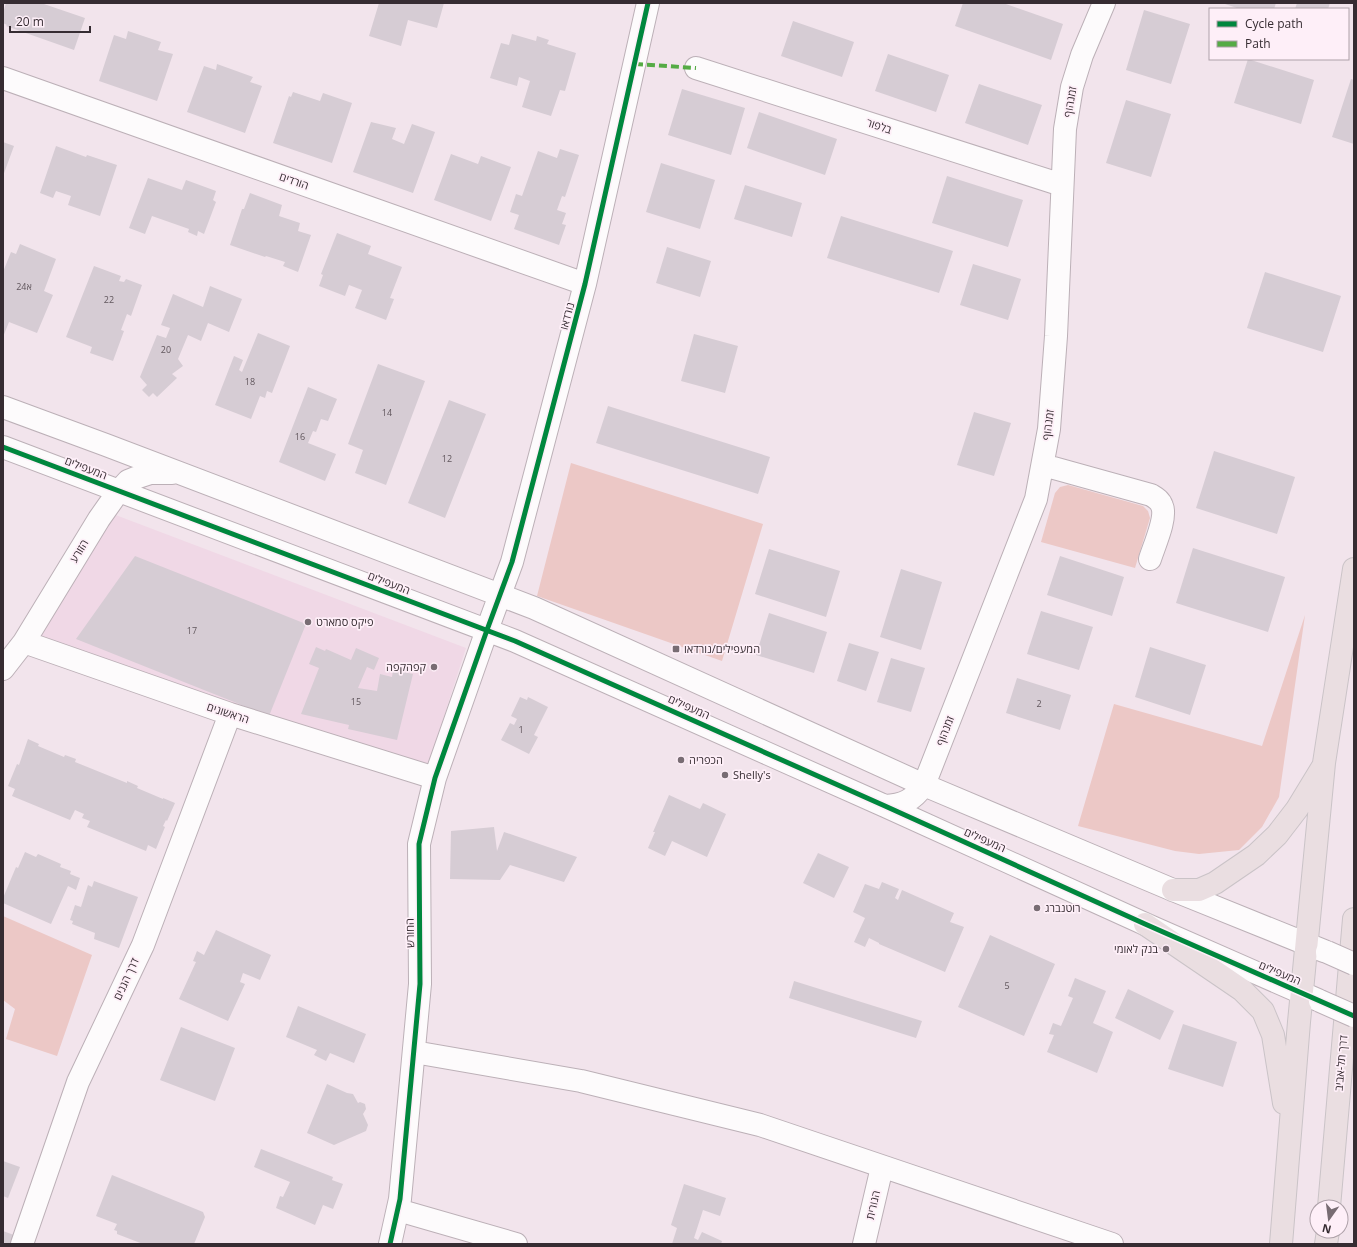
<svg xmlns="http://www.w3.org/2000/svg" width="1357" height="1247" font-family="'Open Sans','Noto Sans Hebrew',sans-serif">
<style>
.built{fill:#f0d8e6}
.green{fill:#ecc8c6}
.building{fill:#d6ccd4}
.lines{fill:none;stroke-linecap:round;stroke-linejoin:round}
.minor-casing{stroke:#bcb0b7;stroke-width:24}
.highway-casing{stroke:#cac3c7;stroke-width:24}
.minor{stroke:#fdfbfc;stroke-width:22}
.highway{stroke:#eadee1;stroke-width:22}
.minor-bridge-casing{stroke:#bcb0b7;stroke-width:24;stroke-linecap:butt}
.minor-bridge{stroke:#fdfbfc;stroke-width:22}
.quiet{stroke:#55ab45;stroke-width:4;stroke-dasharray:8 4;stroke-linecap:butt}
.cycleway-casing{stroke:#feeff8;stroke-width:8}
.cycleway{stroke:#00873e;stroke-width:5}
.poi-dot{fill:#786c73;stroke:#feeff8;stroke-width:1.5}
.labels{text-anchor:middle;stroke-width:3.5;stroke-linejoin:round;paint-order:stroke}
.number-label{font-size:9px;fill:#60565c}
.street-label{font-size:11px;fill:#362c32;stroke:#feeff8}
.poi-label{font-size:11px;fill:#362c32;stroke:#feeff8;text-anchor:start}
</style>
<rect width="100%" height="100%" fill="#f2e4ec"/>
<!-- built -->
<path class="built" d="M 113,514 L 466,648 L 428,766 L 232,708 L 39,640 Z"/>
<!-- green -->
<path class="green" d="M 571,463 L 763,524 L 722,661 L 537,596 Z
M 1068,485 L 1143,506 L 1148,511 L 1150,518 L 1135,568 L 1041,542 L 1055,493 L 1060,487 Z
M 1305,615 L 1279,797 L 1262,827 L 1239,850 L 1199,854 L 1175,851 L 1078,826 L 1114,704 L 1262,746 Z
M 3,916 L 92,955 L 57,1056 L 6,1039 L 15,1009 L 3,1000 Z"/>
<!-- building -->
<path class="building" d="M 6,3 L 41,3 L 85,18 L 74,50 L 6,26 L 7,25 L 3,23 L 3,13 Z
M 379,3 L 444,3 L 437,28 L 408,20 L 401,46 L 369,36 Z
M 963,3 L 1003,3 L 1063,24 L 1051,60 L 955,26 Z
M 1226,3 L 1276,3 L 1274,9 L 1240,9 L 1225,4 Z
M 1297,3 L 1330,3 L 1328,9 L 1295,9 Z
M 1144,10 L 1190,24 L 1171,84 L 1126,70 Z
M 793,21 L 854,42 L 842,77 L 781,56 Z
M 128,31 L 161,42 L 158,50 L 173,54 L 157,101 L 99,81 L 114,35 L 126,39 Z
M 512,34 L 536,41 L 537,36 L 549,40 L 547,44 L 576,53 L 565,91 L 560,90 L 551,116 L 522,107 L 530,81 L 519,77 L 517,86 L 490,78 L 501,43 L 509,45 Z
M 888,54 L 949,75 L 936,112 L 875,91 Z
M 1248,59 L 1314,80 L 1301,124 L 1234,103 Z
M 217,64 L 253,77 L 250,82 L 262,86 L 245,133 L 187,112 L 204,66 L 216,70 Z
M 1351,79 L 1354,80 L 1354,144 L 1332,137 Z
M 979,84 L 1042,105 L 1028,145 L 965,123 Z
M 682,89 L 745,108 L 731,155 L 668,135 Z
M 293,92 L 320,101 L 323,93 L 352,103 L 332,163 L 273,143 L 289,96 L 291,97 Z
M 1126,100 L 1171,114 L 1151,177 L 1106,163 Z
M 759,112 L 837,139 L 825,175 L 747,148 Z
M 371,122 L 396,128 L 392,139 L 404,144 L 412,124 L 435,132 L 413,193 L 353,172 Z
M 3,142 L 14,146 L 3,176 Z
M 56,146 L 86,157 L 87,155 L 117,165 L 100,216 L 68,205 L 71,196 L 56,191 L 53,198 L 40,193 Z
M 560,149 L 579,155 L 565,197 L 562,196 L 557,210 L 566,213 L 562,224 L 566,225 L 559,245 L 514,229 L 519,215 L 510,212 L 516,194 L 522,196 L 538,151 L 557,158 Z
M 451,154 L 478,164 L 481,156 L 511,167 L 491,221 L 434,200 Z
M 661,163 L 715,180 L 700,229 L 646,212 Z
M 947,176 L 1023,200 L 1008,247 L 932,223 Z
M 148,178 L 182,190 L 186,180 L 216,191 L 213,200 L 216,202 L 204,234 L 198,231 L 197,236 L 188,232 L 189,229 L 152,216 L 145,234 L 129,228 Z
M 745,185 L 802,203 L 792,237 L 734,219 Z
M 250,193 L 282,205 L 279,216 L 300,223 L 298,231 L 311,235 L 298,272 L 283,266 L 285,262 L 266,256 L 265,257 L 230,245 L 242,209 L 244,209 Z
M 841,216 L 953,251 L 939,293 L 827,258 Z
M 337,233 L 371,246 L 368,254 L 402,267 L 390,298 L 394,299 L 386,320 L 355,308 L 362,290 L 349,285 L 345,296 L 319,286 L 323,275 L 321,274 Z
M 20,244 L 56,259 L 44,291 L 53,295 L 37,333 L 9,322 L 3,337 L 3,272 L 11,252 L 16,254 Z
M 667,247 L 711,261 L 700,297 L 656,283 Z
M 973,264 L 1021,279 L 1008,320 L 960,305 Z
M 94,266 L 121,276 L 119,281 L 124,282 L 126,279 L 142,285 L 131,316 L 127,314 L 121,330 L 124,331 L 113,361 L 90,353 L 92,347 L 66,337 Z
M 1265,272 L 1341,296 L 1323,352 L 1247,328 Z
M 210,286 L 242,299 L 229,332 L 208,323 L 201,341 L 188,335 L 178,359 L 183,366 L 172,374 L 177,378 L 157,397 L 153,393 L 149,397 L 142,390 L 147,385 L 140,377 L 157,335 L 166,338 L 170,328 L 161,325 L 173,294 L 203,307 Z
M 258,333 L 290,346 L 272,393 L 267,391 L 265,398 L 260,396 L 251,419 L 215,405 L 234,356 L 243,360 L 239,370 L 242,372 Z
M 694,334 L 738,346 L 725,393 L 681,381 Z
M 378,364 L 425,381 L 386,485 L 355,473 L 363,450 L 348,444 Z
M 308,387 L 337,399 L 328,421 L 321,419 L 316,432 L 313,431 L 308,443 L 336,454 L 325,481 L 279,462 Z
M 449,400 L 486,414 L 445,518 L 408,503 Z
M 608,406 L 770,457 L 758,494 L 596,443 Z
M 974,412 L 1011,423 L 994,476 L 957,465 Z
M 1214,451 L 1295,477 L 1277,534 L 1196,508 Z
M 1193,548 L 1285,577 L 1268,632 L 1176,603 Z
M 769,549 L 840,571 L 826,617 L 755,594 Z
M 135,556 L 306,624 L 269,716 L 76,639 Z
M 1060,556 L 1124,577 L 1112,616 L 1047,595 Z
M 901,569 L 942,582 L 921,650 L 880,637 Z
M 1041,611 L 1093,627 L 1079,670 L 1027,654 Z
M 769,613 L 827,632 L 814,673 L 756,655 Z
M 849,643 L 879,652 L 866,691 L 837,681 Z
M 316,647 L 325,651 L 326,649 L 351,660 L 356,648 L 379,658 L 374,670 L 367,667 L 358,688 L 377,691 L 380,674 L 392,677 L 393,670 L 413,674 L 397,740 L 348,729 L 349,725 L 301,714 L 319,668 L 309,664 Z
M 1150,647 L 1206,665 L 1190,715 L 1135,697 Z
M 891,658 L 925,668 L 911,712 L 877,702 Z
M 1017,678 L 1071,695 L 1060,730 L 1006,713 Z
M 520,697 L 527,700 L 528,697 L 548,707 L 534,735 L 538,737 L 529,754 L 501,740 L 510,723 L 514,725 L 517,719 L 511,716 Z
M 28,739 L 39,744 L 38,746 L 64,757 L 65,755 L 76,759 L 75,762 L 127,783 L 127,781 L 138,786 L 137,788 L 163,799 L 163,798 L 175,803 L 167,821 L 166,820 L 163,826 L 165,827 L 156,849 L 148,845 L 146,851 L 87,827 L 90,821 L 82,818 L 84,814 L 75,810 L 70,820 L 12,796 L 15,789 L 8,786 L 17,764 L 19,765 Z
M 669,795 L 700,809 L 703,803 L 726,814 L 707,857 L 672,841 L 665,856 L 648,848 L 655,832 L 653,832 Z
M 494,827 L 497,851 L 504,832 L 577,857 L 564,882 L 510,865 L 500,880 L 450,879 L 451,831 Z
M 25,852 L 36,857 L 38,854 L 61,864 L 60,867 L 71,871 L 70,874 L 80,878 L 76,890 L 68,886 L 51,924 L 3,903 L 3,898 L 16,867 L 18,868 Z
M 818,853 L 849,867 L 834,898 L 803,883 Z
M 94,881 L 138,897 L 119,948 L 94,939 L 95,933 L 72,924 L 73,921 L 70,920 L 75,905 L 81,907 L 88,885 L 92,887 Z
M 882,882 L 899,889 L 895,898 L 898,900 L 902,890 L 954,913 L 950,922 L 964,927 L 945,972 L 879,944 L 879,943 L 869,938 L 865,947 L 854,942 L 865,918 L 853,912 L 865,884 L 879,889 Z
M 216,930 L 271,955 L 260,980 L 243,973 L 240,982 L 245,984 L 228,1021 L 179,999 L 196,962 L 193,961 L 197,951 L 204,955 Z
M 990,935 L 1055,964 L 1024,1036 L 958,1007 Z
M 1075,978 L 1106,991 L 1093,1023 L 1113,1032 L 1097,1073 L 1047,1052 L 1054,1035 L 1049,1034 L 1053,1023 L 1061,1026 L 1073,998 L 1068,996 Z
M 794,981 L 922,1021 L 916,1038 L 789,998 Z
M 1128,989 L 1174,1011 L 1160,1040 L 1115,1018 Z
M 298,1006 L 366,1034 L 354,1063 L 330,1053 L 326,1061 L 314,1055 L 317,1050 L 286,1037 Z
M 1183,1024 L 1237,1042 L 1223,1087 L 1168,1069 Z
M 181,1027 L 235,1048 L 215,1101 L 160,1080 Z
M 327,1084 L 347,1093 L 353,1094 L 358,1103 L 360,1102 L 365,1104 L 366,1109 L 363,1114 L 368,1125 L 366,1131 L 334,1145 L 307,1133 Z
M 261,1149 L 333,1177 L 332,1180 L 343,1184 L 333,1209 L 323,1205 L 315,1225 L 276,1208 L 280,1196 L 283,1197 L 290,1182 L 254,1167 Z
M 3,1161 L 20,1167 L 8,1198 L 3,1196 Z
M 112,1175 L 203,1212 L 205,1217 L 194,1244 L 143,1244 L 117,1234 L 117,1231 L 114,1230 L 117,1224 L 96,1216 Z
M 684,1184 L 726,1198 L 720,1216 L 703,1210 L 694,1238 L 698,1240 L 702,1232 L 722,1241 L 721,1244 L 672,1244 L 677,1228 L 671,1225 Z
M 3,1231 L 14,1235 L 10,1244 L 3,1244 Z"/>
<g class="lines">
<defs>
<path id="minor" d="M 696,68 L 1062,185
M 3,78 L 585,284
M 3,407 L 106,445 L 534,608 L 924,785 L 1173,890 L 1324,951
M 3,447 L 515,641 L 885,806 L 1145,924 L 1318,1000
M 1043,465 L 1151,495 C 1156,498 1160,500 1162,506 C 1167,518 1154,546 1150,559
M 24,642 L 230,714 L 435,778
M 3,669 L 24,642 L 99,519 L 118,492 L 128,481 L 138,477 L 150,473 L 172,473
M 885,806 C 904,805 913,800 924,785 L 1036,499 L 1049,429 L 1056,336 L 1065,129 L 1072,87 L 1082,55 L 1104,3
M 414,1052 L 581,1081 L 760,1125 L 1112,1244
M 398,1210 L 516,1244
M 22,1244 L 78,1082 L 143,945 L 230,714
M 390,1244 L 400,1199 L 420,984 L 419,844 L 435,778 L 487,630 L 512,562 L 585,284 L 648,3
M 864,1244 L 882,1167"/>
<path id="highway" d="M 1173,890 L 1199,890 L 1215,883 L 1256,855 L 1277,835 L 1297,809 L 1322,768
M 1145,924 L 1242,990 L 1263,1011 L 1273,1035 L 1284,1103
M 1329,1207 L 1354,919
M 1281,1244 L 1299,1022 L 1324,763 L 1354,569
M 1326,1244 L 1328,1231"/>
</defs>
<!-- minor casing -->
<use href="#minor" class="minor-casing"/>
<!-- highway casing -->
<use href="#highway" class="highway-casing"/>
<!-- minor -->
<use href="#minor" class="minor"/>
<!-- highway -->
<use href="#highway" class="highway"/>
<defs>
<path id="minor-bridge" d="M 1327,952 L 1354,964
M 1320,1001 L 1354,1016"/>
</defs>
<!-- minor-bridge casing -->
<use href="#minor-bridge" class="minor-bridge-casing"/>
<!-- minor-bridge -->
<use href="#minor-bridge" class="minor-bridge"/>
<!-- quiet -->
<path class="quiet" d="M 635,64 L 696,68"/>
<defs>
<path id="cycleway" d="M 3,447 L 515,641 L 885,806 L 1145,924 L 1354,1016
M 390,1244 L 400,1199 L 420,984 L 419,844 L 435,778 L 487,630 L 512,562 L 585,284 L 648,3"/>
</defs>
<!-- cycleway casing -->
<use href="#cycleway" class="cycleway-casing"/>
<!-- cycleway -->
<use href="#cycleway" class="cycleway"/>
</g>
<!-- markers -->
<g class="poi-dot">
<circle cx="308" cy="622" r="4"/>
<rect x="672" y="645" width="8" height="8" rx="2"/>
<circle cx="434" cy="667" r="4"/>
<circle cx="681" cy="760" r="4"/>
<circle cx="725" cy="775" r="4"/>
<circle cx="1037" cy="908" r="4"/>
<circle cx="1166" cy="949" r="4"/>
</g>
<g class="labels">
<!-- number labels -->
<g class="number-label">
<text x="24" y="290">24א</text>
<text x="109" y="303">22</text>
<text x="166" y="353">20</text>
<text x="250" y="385">18</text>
<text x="387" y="416">14</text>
<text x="300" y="440">16</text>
<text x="447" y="462">12</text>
<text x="192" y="634">17</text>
<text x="356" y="705">15</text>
<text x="1039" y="707">2</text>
<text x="521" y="733">1</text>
<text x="1007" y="989">5</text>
</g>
<!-- street labels -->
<g class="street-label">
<text transform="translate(1070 102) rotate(-80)" y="4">זמנהוף</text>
<text transform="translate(879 126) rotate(18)" y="4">בלפור</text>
<text transform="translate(294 181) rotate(19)" y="4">הורדים</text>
<text transform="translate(567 316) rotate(-75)" y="4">נורדאו</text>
<text transform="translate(1048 425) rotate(-83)" y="4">זמנהוף</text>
<text transform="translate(86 468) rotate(21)" y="4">המעפילים</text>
<text transform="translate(79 551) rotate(-59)" y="4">הזורע</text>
<text transform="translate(389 583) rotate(21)" y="4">המעפילים</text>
<text transform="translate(689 707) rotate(24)" y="4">המעפילים</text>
<text transform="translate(228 713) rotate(18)" y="4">הראשונים</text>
<text transform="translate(945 731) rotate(-69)" y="4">זמנהוף</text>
<text transform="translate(985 840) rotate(24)" y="4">המעפילים</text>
<text transform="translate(410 933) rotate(-91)" y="4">החורש</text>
<text transform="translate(1280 973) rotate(23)" y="4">המעפילים</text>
<text transform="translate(126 979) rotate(-65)" y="4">דרך הגנים</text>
<text transform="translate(1341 1063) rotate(-85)" y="4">דרך תל-אביב</text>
<text transform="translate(873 1205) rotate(-77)" y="4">הנורית</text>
</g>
<!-- poi labels -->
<g class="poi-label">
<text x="316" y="626">פיקס סמארט</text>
<text x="684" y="653">המעפילים/נורדאו</text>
<text x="426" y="671" text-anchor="end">קפהקפה</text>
<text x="689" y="764">הכפריה</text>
<text x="733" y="779">Shelly's</text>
<text x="1045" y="912">רוטנברג</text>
<text x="1158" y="953" text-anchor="end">בנק לאומי</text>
</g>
</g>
<!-- border -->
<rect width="1357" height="1247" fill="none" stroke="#362c32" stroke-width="8"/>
<!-- legend -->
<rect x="1209" y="8" width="140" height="52" fill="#feeff8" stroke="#aea1a9"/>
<rect x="1217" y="21" width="20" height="6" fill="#00873e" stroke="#aea1a9"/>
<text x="1245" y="28" font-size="12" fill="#362c32">Cycle path</text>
<rect x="1217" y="41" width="20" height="6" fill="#55ab45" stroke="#aea1a9"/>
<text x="1245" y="48" font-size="12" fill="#362c32">Path</text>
<!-- north arrow -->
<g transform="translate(1329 1219) rotate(194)"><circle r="19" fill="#feeff8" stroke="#aea1a9"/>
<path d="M0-3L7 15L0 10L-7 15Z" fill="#786c73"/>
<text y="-6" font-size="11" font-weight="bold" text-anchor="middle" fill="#362c32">N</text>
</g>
<!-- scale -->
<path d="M10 26v6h80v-6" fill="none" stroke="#362c32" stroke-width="2"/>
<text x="16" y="26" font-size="12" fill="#362c32" stroke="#feeff8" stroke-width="3" paint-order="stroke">20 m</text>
</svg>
